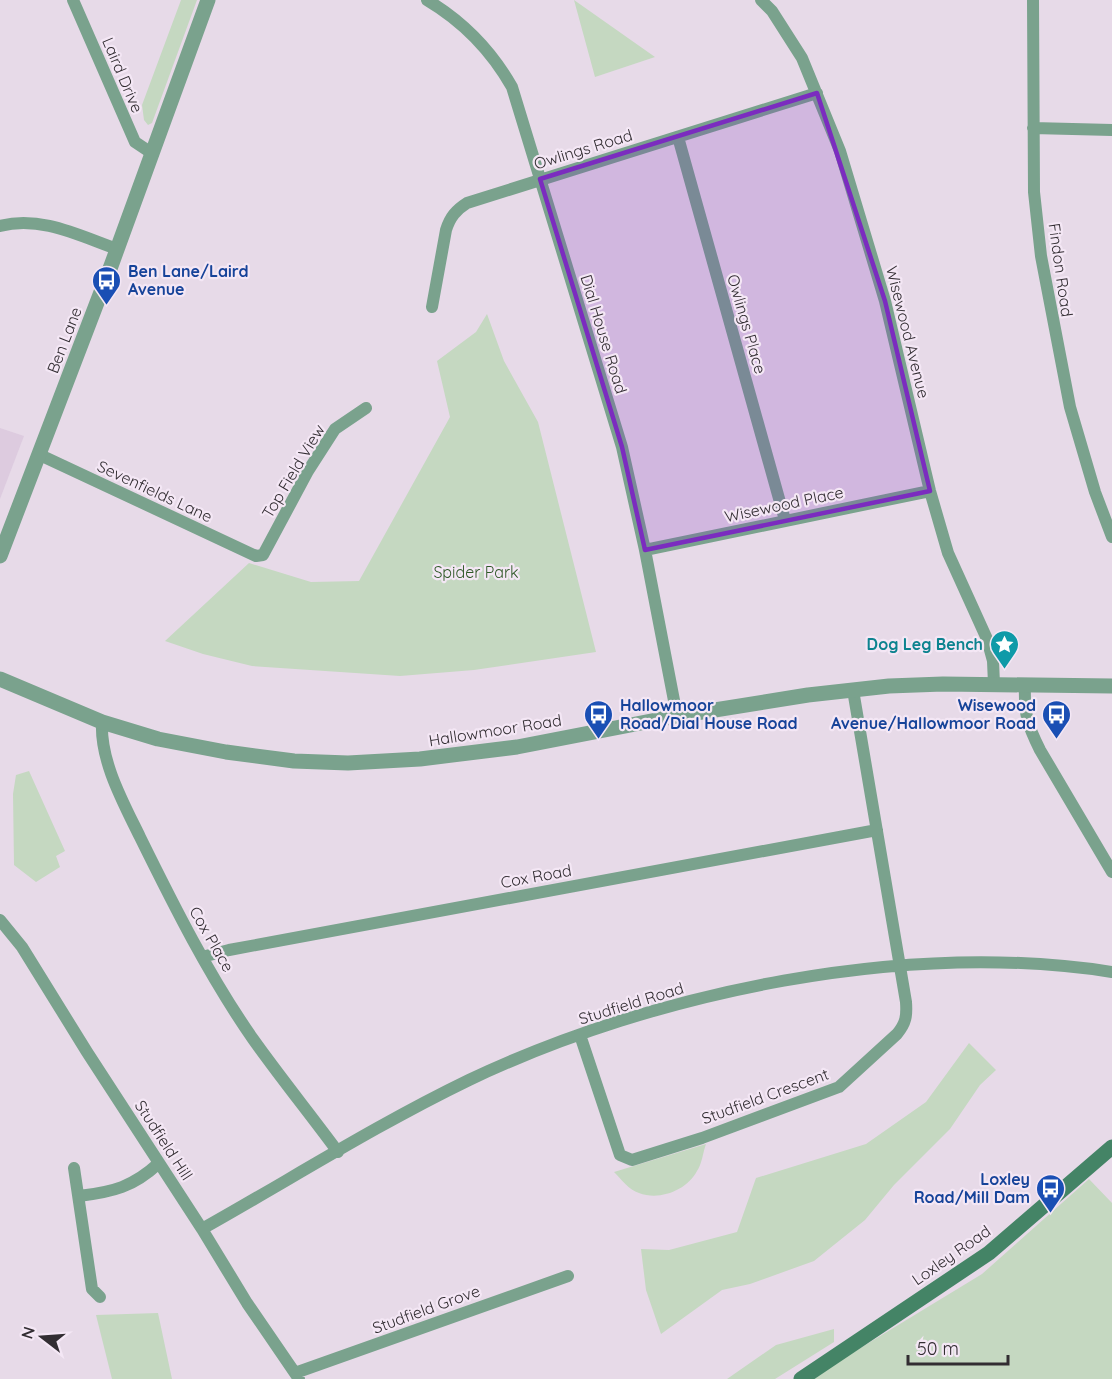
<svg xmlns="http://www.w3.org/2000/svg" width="1112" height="1379" font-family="Quicksand,sans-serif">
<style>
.built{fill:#ddcbdf}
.green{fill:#c5d8c1}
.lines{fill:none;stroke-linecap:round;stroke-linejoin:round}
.minor{stroke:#7aa28d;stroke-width:12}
.tertiary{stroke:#7aa28d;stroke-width:15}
.secondary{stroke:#448466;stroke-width:15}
.marked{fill:#7b2cbf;fill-opacity:0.2;stroke:#7b2cbf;stroke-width:4.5;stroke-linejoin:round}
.labels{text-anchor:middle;stroke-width:4.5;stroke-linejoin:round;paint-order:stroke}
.street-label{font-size:16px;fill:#322d32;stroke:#f4e7f5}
.transit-label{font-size:16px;font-weight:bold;fill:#164399;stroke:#f4e7f5;text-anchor:start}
.park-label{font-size:16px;fill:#2f5927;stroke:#f4e7f5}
.culture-label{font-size:16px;font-weight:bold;fill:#0d838f;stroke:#f4e7f5;text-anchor:end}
</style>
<rect width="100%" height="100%" fill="#e7dae8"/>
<!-- built -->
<path class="built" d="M 0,428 L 24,436 L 0,499 Z"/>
<!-- green -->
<path class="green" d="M 181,0 L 197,0 L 152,123 L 148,125 L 144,120 L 142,105 Z
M 574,0 L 655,57 L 595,77 Z
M 487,314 L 504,361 L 538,422 L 596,652 L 474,670 L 400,676 L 252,666 L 203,654 L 165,641 L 249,563 L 311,582 L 359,581 L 450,417 L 437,361 L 476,332 Z
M 29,771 L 65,851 L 56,856 L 60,867 L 36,882 L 14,865 L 13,794 L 16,775 Z
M 969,1043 L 996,1070 L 980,1085 L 950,1129 L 894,1185 L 865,1220 L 814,1261 L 750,1284 L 722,1290 L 661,1334 L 646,1290 L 641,1249 L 669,1250 L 737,1232 L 756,1178 L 866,1144 L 926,1102 Z
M 706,1144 C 703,1152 702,1164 697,1171 C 687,1190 660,1201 639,1193 C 629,1190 621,1179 614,1172 Z
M 1089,1179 L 1112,1203 L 1112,1379 L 814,1379 L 839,1361 L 982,1274 Z
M 158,1313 L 172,1379 L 112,1379 L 96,1315 Z
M 834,1329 L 834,1342 L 775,1379 L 727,1379 L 776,1345 Z"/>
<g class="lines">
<!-- minor -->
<path class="minor" d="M 73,0 L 135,142 L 153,154
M 427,0 C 464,22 491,50 512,87 L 622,447 L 645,550 L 677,716
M 761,0 L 772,11 L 802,58 L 840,151 L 885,301 L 930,491 L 948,553 L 987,639 L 993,661 L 994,684
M 1033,0 L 1034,192 L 1041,256 L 1070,407 L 1095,492 L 1112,537
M 1033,128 L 1112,130
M 678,137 L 785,520
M 0,226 C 40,215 80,236 117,249
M 432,307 L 446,230 C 450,217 456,210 467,203 L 817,93
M 40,455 L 256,556 L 263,555 L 308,471 L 335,429 L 366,408
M 645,550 L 930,491
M 1025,685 C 1024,714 1027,724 1040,750 L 1112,872
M 102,722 C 100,761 123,802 140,837 C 174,906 209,976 253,1039 C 280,1077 310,1114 338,1152
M 0,920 L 22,947 L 87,1052 L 202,1229 L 247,1303 L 299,1379
M 202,957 L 229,950 L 877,830
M 580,1035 L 620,1155 L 632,1160 L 702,1138 L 839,1087 L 897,1034 C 906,1023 907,1016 906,1002 L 853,690
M 74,1168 L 92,1289 L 100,1297
M 79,1196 C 113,1192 133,1187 159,1163
M 202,1229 C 291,1179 378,1124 469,1080 C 656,991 907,940 1112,972
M 295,1373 L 568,1276"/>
<!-- tertiary -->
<path class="tertiary" d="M 0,556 L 111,266 L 208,0
M 0,679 L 102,722 L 158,739 L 226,752 L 294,761 L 348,763 L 420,759 L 517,747 L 677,716 L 808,695 L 889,686 L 943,684 L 1112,686"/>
<!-- secondary -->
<path class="secondary" d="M 801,1379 L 989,1253 L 1112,1147"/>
</g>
<!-- marked area -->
<path class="marked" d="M 817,93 L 885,301 L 930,491 L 645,550 L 622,447 L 540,179 Z"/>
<!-- icons -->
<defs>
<symbol id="bus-pin" viewBox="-11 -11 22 30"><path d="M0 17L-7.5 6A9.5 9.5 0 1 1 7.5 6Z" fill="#1a4fb4" stroke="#f4e7f5"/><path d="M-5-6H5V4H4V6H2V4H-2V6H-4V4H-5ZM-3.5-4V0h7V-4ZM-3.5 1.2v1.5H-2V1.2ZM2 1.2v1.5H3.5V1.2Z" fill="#fff"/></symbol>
<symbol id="sight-pin" viewBox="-11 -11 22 30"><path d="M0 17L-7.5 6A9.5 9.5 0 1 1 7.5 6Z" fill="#0f9aa8" stroke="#f4e7f5"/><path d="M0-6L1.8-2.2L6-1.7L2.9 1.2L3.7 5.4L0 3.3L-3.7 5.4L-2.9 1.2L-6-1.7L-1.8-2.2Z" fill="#fff"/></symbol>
</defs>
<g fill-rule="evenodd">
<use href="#bus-pin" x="90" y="264" width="33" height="45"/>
<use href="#sight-pin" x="988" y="628" width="33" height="45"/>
<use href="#bus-pin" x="582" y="698" width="33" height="45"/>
<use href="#bus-pin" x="1040" y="698" width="33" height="45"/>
<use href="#bus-pin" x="1034" y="1172" width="33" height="45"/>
</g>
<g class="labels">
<!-- street labels -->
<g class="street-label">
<text transform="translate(123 75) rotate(67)" y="6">Laird Drive</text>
<text transform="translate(583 149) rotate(-17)" y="6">Owlings Road</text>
<text transform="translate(1061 270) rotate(82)" y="6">Findon Road</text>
<text transform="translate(747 324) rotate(74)" y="6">Owlings Place</text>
<text transform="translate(908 332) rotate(76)" y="6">Wisewood Avenue</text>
<text transform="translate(604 334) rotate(73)" y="6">Dial House Road</text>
<text transform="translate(64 340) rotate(-69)" y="6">Ben Lane</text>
<text transform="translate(293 471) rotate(-59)" y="6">Top Field View</text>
<text transform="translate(155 491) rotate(25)" y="6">Sevenfields Lane</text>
<text transform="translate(784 504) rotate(-12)" y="6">Wisewood Place</text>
<text transform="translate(495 730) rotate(-9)" y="6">Hallowmoor Road</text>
<text transform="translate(536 876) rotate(-10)" y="6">Cox Road</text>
<text transform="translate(212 939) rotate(60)" y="6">Cox Place</text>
<text transform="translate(631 1003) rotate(-17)" y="6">Studfield Road</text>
<text transform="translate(765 1096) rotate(-20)" y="6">Studfield Crescent</text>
<text transform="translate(164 1140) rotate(57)" y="6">Studfield Hill</text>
<text transform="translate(951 1255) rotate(-35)" y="6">Loxley Road</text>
<text transform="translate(426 1309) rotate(-20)" y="6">Studfield Grove</text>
</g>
<!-- transit labels -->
<g class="transit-label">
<text x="128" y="277">Ben Lane/Laird<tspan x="128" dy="18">Avenue</tspan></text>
<text x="620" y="711">Hallowmoor<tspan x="620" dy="18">Road/Dial House Road</tspan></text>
<text x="1036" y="711" text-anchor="end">Wisewood<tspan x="1036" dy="18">Avenue/Hallowmoor Road</tspan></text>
<text x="1030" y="1185" text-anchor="end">Loxley<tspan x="1030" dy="18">Road/Mill Dam</tspan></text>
</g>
<!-- park labels -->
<g class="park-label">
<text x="476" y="578">Spider Park</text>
</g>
<!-- culture labels -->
<g class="culture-label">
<text x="983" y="650">Dog Leg Bench</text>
</g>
</g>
<!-- north arrow -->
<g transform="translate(42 1337) rotate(287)" stroke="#f4e7f5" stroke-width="4.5" paint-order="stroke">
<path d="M0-4.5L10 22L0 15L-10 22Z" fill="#322d32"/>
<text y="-9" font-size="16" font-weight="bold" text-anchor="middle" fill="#322d32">N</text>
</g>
<!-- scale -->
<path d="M908 1355v9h100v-9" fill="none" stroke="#322d32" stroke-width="3"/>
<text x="917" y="1355" font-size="18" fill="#322d32" stroke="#f4e7f5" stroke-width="4.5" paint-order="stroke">50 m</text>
</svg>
